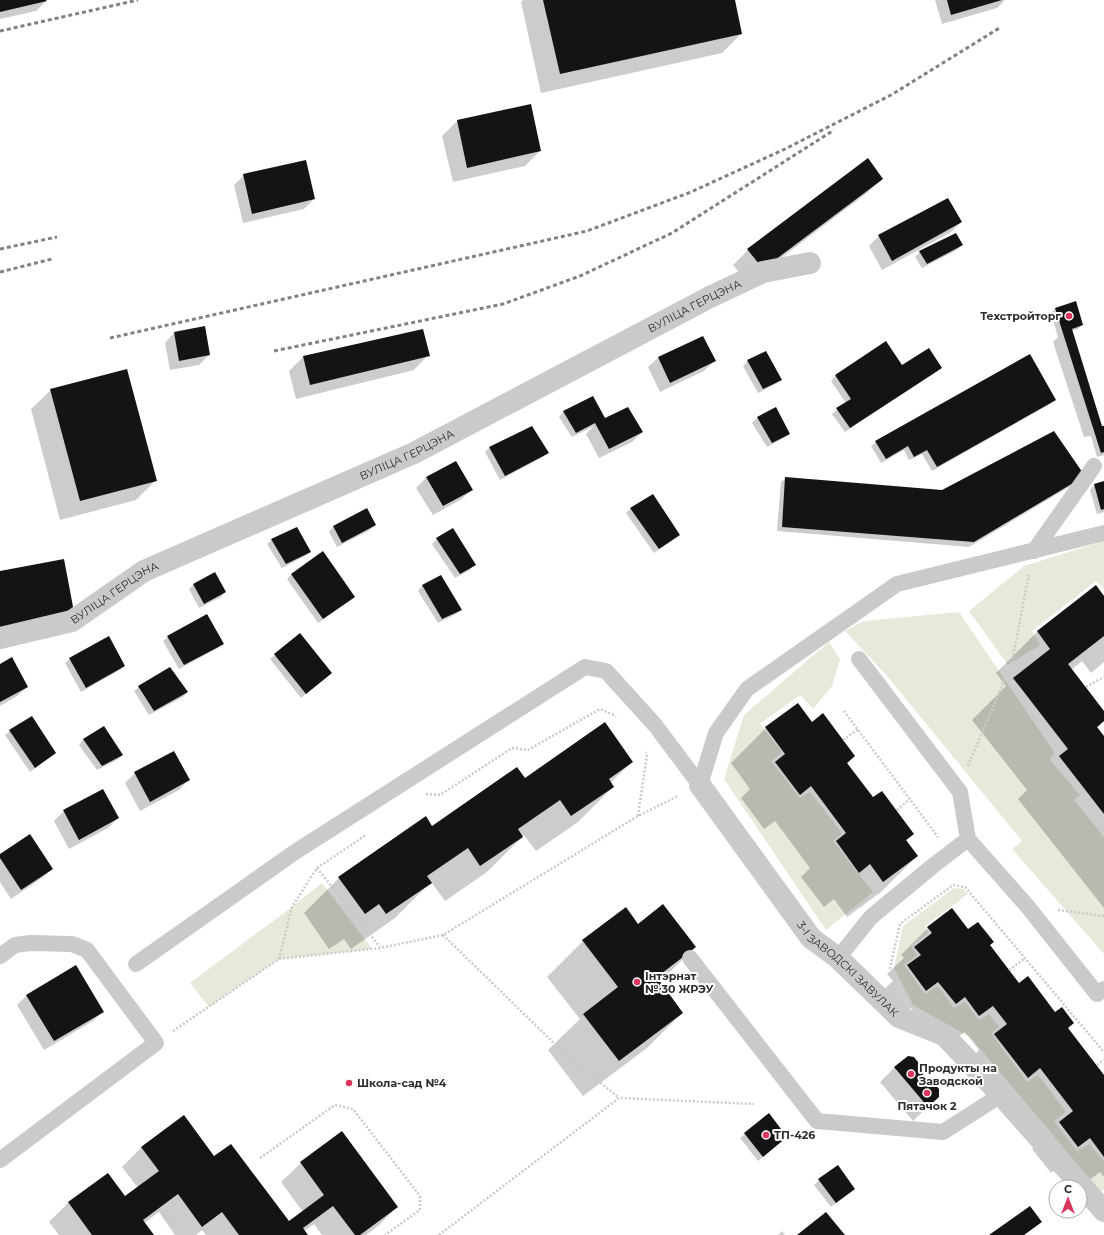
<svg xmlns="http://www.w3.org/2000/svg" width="1104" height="1235" font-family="Montserrat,sans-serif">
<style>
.green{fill:#e5eadb}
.shadow{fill:#0003}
.building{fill:#141414}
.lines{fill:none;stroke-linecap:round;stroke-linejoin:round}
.path{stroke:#cacaca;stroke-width:2.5;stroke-dasharray:2 2;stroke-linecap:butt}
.service{stroke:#cacaca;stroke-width:16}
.minor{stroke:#cacaca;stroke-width:22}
.rail{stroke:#828282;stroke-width:3;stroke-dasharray:4 3;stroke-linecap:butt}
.poi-dot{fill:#db375e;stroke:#fff;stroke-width:1.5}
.labels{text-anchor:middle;stroke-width:4;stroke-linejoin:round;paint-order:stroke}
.street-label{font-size:11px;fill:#2d2d2d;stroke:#fff}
.poi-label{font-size:11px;font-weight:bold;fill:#2d2d2d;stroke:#fff;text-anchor:start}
</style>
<rect width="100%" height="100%" fill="#fff"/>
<!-- green -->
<path class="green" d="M 1104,541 L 1104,589 L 1096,581 L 1032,631 L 1040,645 L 1008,665 L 969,611 L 1024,566 Z
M 959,612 L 1054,752 L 1050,760 L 1080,795 L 1074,800 L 1104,837 L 1104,954 L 1012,849 L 1022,841 L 888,677 L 845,631 L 864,621 Z
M 829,642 L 840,659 L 832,686 L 813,709 L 800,695 L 760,724 L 782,752 L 771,761 L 800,798 L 810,792 L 842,833 L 833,841 L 873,892 L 826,930 L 724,779 L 744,715 Z
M 322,883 L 372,949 L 279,959 L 209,1007 L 190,983 L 292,907 Z
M 954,888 L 964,889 L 968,894 L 925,926 L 928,933 L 911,946 L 917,955 L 904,965 L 925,994 L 938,986 L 954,1008 L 965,1002 L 979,1020 L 989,1014 L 999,1027 L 991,1033 L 1027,1082 L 1038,1075 L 1066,1112 L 1054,1121 L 1077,1151 L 1089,1144 L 1104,1161 L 1104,1190 L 1100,1191 L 971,1038 L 913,1005 L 894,968 L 903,926 Z"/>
<!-- shadow -->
<path class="shadow" d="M 0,0 L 45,0 L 46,1 L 36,11 L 0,19 Z
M 523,0 L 734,0 L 741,34 L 722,53 L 541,93 L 521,2 Z
M 935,0 L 1005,0 L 997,8 L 942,24 Z
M 530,105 L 540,151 L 525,166 L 453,182 L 442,136 L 457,121 Z
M 244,175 L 314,199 L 304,209 L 243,223 L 234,185 Z
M 882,179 L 867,193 L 748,283 L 733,265 L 748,250 Z
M 961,222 L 951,232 L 882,270 L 869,246 L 879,236 Z
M 962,245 L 957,250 L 922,268 L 915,257 L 920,252 Z
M 1055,309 L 1082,325 L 1078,329 L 1072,331 L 1101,427 L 1104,426 L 1104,455 L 1097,457 L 1091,436 L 1084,437 L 1053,342 L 1058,337 L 1051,313 Z
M 174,333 L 209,355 L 199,365 L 170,370 L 165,343 Z
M 703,337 L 714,361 L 704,371 L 660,392 L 648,367 L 658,358 Z
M 886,343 L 902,367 L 940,368 L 936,372 L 845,432 L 832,414 L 846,403 L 831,381 L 835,376 Z
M 428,355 L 414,370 L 296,399 L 289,371 L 304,356 Z
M 748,361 L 780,380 L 776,384 L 758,393 L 743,366 Z
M 51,390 L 155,481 L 136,500 L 60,520 L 31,409 Z
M 592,397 L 604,418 L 642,432 L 632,442 L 599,458 L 586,434 L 594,426 L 572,437 L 559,417 L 563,412 Z
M 1055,400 L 1050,404 L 932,471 L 922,454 L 909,460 L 904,450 L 881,463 L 871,446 L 876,442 Z
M 775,408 L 789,434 L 784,438 L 767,447 L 752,423 L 757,418 Z
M 532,427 L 548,452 L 543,457 L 500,480 L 485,452 L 489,448 Z
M 456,463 L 472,489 L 462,499 L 433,515 L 416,488 L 426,478 Z
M 786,478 L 942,491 L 1079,481 L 969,547 L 777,531 L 781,482 Z
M 1104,482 L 1104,512 L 1097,514 L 1090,490 L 1094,485 Z
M 653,495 L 679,535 L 654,553 L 626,513 L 630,509 Z
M 367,510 L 375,525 L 370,530 L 337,547 L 329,532 L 333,527 Z
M 452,530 L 474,565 L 470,570 L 455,578 L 432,544 L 437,539 Z
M 272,540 L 310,552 L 305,556 L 282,568 L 267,544 Z
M 215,574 L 225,592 L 221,597 L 199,608 L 189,589 L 193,585 Z
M 292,574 L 354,597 L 349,601 L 318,623 L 287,579 Z
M 441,576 L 460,610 L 456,614 L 438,623 L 418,591 L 422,586 Z
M 1096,587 L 1104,598 L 1104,662 L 1091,673 L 1082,661 L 1071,670 L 1104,712 L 1104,721 L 1097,728 L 1104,738 L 1104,908 L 1018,799 L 1027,790 L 972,720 L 1006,686 L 996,673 L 1037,632 Z
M 300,635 L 331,673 L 301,698 L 270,659 Z
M 168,637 L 222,643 L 218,648 L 179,669 L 163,641 Z
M 70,659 L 124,666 L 120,670 L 81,692 L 65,663 Z
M 0,665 L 27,687 L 17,696 L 0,706 Z
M 139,687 L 187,692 L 183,697 L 149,715 L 134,691 Z
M 812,723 L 854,756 L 847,764 L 873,799 L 913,834 L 906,841 L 917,856 L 881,892 L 847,917 L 834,899 L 824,907 L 801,877 L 810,868 L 775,821 L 764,829 L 741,798 L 750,789 L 731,763 L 766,728 Z
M 103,728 L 122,755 L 117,760 L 97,770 L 79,745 L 83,740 Z
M 10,731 L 55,753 L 30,772 L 5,735 Z
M 174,752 L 189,780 L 179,790 L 140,811 L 125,783 L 135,773 Z
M 632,762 L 610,783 L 613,787 L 578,822 L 536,851 L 524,835 L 487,872 L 445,901 L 432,883 L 426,887 L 395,918 L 351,949 L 344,939 L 329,949 L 304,913 L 339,878 L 525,779 Z
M 103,790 L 118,818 L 108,828 L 69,849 L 54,821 L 64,811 Z
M 0,855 L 52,869 L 42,878 L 11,899 L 0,882 Z
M 626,909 L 638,925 L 695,947 L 659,983 L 682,1013 L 647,1048 L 583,1096 L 548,1050 L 580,1019 L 547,977 L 583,941 Z
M 928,928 L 968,931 L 989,945 L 1019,985 L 1067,1028 L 1104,1076 L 1104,1177 L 1100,1172 L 1080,1187 L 1062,1164 L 1051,1173 L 1032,1149 L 1045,1137 L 968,1061 L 979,1050 L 965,1032 L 951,1042 L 928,1031 L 911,1008 L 899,1017 L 880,993 L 893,981 L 887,974 L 904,958 L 901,955 Z
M 76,966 L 102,1012 L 93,1021 L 44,1050 L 17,1005 L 26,996 Z
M 895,1067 L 920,1078 L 938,1097 L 913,1121 L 880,1082 Z
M 184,1117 L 214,1158 L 289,1223 L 303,1212 L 281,1182 L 301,1163 L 342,1132 L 397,1207 L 378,1226 L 366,1235 L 322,1235 L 314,1224 L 304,1231 L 306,1235 L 206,1235 L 202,1230 L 196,1235 L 175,1235 L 159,1212 L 144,1223 L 152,1235 L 59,1235 L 49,1222 L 68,1203 L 108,1174 L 125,1197 L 138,1188 L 122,1167 L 141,1148 Z
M 745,1134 L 781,1141 L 758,1161 L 740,1138 Z
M 819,1180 L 854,1189 L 831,1207 L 814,1185 Z
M 782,1231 L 785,1235 L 778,1235 Z"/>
<!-- building -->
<path class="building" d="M 0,0 L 46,0 L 47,1 L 0,12 Z
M 543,0 L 735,0 L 742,34 L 560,74 Z
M 947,0 L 1002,0 L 951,15 Z
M 531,104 L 541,151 L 467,168 L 457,120 Z
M 868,158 L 883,179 L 763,269 L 747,249 Z
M 306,160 L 315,199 L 252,214 L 243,174 Z
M 948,198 L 962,222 L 892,261 L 878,235 Z
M 956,233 L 963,245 L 927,264 L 919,251 Z
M 1076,301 L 1083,325 L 1072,329 L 1102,426 L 1104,426 L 1104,452 L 1101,453 L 1055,308 Z
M 205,326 L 210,355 L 179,361 L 174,332 Z
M 423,329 L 430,356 L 310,385 L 303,356 Z
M 703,336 L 716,361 L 670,383 L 658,357 Z
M 886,341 L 902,365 L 929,348 L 942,368 L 850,428 L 836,408 L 851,399 L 835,375 Z
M 766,351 L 782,380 L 763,389 L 747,360 Z
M 1030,354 L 1056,400 L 937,467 L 927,450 L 914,457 L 908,446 L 886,459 L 875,441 Z
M 127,369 L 157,481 L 80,501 L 50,389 Z
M 593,396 L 605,418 L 628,407 L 643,432 L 609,449 L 595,423 L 576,433 L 563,411 Z
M 776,407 L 790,434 L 772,443 L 757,417 Z
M 532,426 L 549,453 L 505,476 L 489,447 Z
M 1054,431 L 1085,476 L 974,542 L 782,527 L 785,477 L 942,490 Z
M 456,461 L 473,490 L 443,506 L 426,477 Z
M 1104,481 L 1104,509 L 1101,510 L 1094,484 Z
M 653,494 L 680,535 L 659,549 L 630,508 Z
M 367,508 L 376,525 L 342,543 L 333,526 Z
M 297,527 L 311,552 L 286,564 L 271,539 Z
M 453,528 L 476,565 L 460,574 L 436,538 Z
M 323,551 L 355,597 L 323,619 L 291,574 Z
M 64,559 L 74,612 L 0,628 L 0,571 Z
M 215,572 L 226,592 L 204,604 L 193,584 Z
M 441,575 L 462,610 L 442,619 L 422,585 Z
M 1096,585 L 1104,596 L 1104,636 L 1068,664 L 1104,711 L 1104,721 L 1097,727 L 1104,736 L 1104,814 L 1059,756 L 1068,749 L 1013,678 L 1050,649 L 1037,631 Z
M 207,614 L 224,644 L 184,665 L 167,636 Z
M 300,633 L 332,673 L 306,694 L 274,654 Z
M 109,636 L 125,666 L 86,688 L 69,658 Z
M 12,657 L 28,687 L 0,702 L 0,664 Z
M 170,667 L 188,692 L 154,711 L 138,686 Z
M 798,703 L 812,722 L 823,713 L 855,756 L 847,763 L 873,797 L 882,791 L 914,834 L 906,840 L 918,856 L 883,882 L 870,864 L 859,873 L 836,841 L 846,833 L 811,786 L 800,795 L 775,762 L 785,754 L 765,727 Z
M 32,716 L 56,753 L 35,768 L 9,730 Z
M 605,722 L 633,762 L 609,779 L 614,787 L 571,816 L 560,800 L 518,829 L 523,837 L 480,866 L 468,848 L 427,876 L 432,883 L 386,914 L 379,904 L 365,914 L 338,877 L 426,816 L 432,826 L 517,767 L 525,778 Z
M 104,726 L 123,755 L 102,766 L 83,739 Z
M 174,751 L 190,780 L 150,802 L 134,772 Z
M 103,789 L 119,818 L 79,840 L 63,810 Z
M 30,834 L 53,869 L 21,890 L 0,858 L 0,854 Z
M 663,904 L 696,947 L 657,977 L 683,1013 L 619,1061 L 583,1014 L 618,987 L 582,940 L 626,907 L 638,924 Z
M 952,908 L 968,929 L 978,922 L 994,942 L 990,945 L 1019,983 L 1028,976 L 1055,1012 L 1062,1007 L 1074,1023 L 1068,1028 L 1104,1075 L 1104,1157 L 1090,1138 L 1078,1147 L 1059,1122 L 1073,1111 L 1040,1068 L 1028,1078 L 994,1034 L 1007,1024 L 993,1006 L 979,1016 L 965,997 L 956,1004 L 938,982 L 926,991 L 907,965 L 921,955 L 914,947 L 932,933 L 927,927 Z
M 76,965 L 104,1012 L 54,1041 L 26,995 Z
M 908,1056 L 914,1057 L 924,1070 L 922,1078 L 930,1078 L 939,1089 L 939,1097 L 928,1107 L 894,1067 Z
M 769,1113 L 787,1137 L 763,1157 L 744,1133 Z
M 184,1115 L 214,1156 L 231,1144 L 289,1221 L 324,1195 L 300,1162 L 342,1131 L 398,1207 L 360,1235 L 355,1235 L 333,1206 L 303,1228 L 308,1235 L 239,1235 L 222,1212 L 202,1227 L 178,1194 L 143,1220 L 154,1235 L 92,1235 L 68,1202 L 108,1173 L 125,1196 L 159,1171 L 141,1147 Z
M 838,1165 L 855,1189 L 836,1203 L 818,1179 Z
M 1030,1206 L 1042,1222 L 1024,1235 L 989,1235 Z
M 826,1212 L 845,1235 L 797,1235 Z"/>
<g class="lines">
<!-- path -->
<path class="path" d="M 1086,687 L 1104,677
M 844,711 L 938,837
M 843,740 L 858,729
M 968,766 L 1012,662 L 1029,574
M 426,794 L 440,795 L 512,748 L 528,750 L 600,709 L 616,716
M 897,810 L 910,799
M 638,816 L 647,754 L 646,752
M 317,868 L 380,947
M 1058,910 L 1104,916
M 443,935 L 559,1048 L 619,1098
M 279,959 L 292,907 L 317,868 L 366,835
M 1009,970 L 1024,959
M 894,976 L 890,968 L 900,924 L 953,885 L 965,887 L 1104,1052
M 173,1031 L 279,959 L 380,948 L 443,935 L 638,816 L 678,796
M 1097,1065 L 1104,1060
M 260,1158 L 335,1105 L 353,1109 L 420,1196 L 420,1210 L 385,1235
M 161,1207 L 180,1235
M 439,1235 L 619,1098 L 754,1104"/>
<!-- service -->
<path class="service" d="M 1034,551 L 1094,466
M 859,659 L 960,792 L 968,839
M 700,785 L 716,733 L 747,689 L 897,584 L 1104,533
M 0,956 L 15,945 L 30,943 L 72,944 L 87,950 L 156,1043 L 0,1160
M 690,958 L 817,1121 L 943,1132 L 1001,1095
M 838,958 L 871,917 L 934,865 L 968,839 L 1028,907 L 1097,994 L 1104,989
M 136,964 L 295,852 L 585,667 L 606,671 L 655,725 L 700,785"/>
<!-- minor -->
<g class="minor">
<path id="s1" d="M 0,638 L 72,621 L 144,571 L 414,453 L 710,297 L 763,272 L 810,263"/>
<path id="s2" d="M 700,785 L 811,938 L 838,958 L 899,1017 L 944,1035 L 1001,1095 L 1104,1211"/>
</g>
<!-- rail -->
<path class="rail" d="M 0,31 L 138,0
M 0,249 L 57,237
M 0,272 L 52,259
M 110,338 L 587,231 L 691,192 L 785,149 L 891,95 L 1001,27
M 274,351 L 503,304 L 580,276 L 672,233 L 834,130"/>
</g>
<!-- markers -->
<g class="poi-dot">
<circle cx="1069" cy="316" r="4"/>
<circle cx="637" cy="982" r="4"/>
<circle cx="911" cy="1074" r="4"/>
<circle cx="349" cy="1083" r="4"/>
<circle cx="927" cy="1093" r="4"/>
<circle cx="766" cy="1135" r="4"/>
</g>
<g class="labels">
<!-- street labels -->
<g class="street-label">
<text dy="4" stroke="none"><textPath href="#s1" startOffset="773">ВУЛІЦА ГЕРЦЭНА</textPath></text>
<text dy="4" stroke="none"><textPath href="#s1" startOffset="449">ВУЛІЦА ГЕРЦЭНА</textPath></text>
<text dy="4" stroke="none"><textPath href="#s1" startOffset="125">ВУЛІЦА ГЕРЦЭНА</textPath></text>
<text dy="4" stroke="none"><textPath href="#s2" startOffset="237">3-І ЗАВОДСКІ ЗАВУЛАК</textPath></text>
</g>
<!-- poi labels -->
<g class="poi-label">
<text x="1061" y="320" text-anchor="end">Техстройторг</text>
<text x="645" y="980">Інтэрнат<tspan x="645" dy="13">№ 30 ЖРЭУ</tspan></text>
<text x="919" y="1072">Продукты на<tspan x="919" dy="13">Заводской</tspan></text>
<text x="357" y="1087">Школа-сад №4</text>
<text x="927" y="1110" text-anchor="middle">Пятачок 2</text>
<text x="774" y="1139">ТП-426</text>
</g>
</g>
<!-- north arrow -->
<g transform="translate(1068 1199)"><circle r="19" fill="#ffffff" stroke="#ababab"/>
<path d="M0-3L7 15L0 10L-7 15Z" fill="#db375e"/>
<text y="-6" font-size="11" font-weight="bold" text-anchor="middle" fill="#2d2d2d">С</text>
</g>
</svg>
